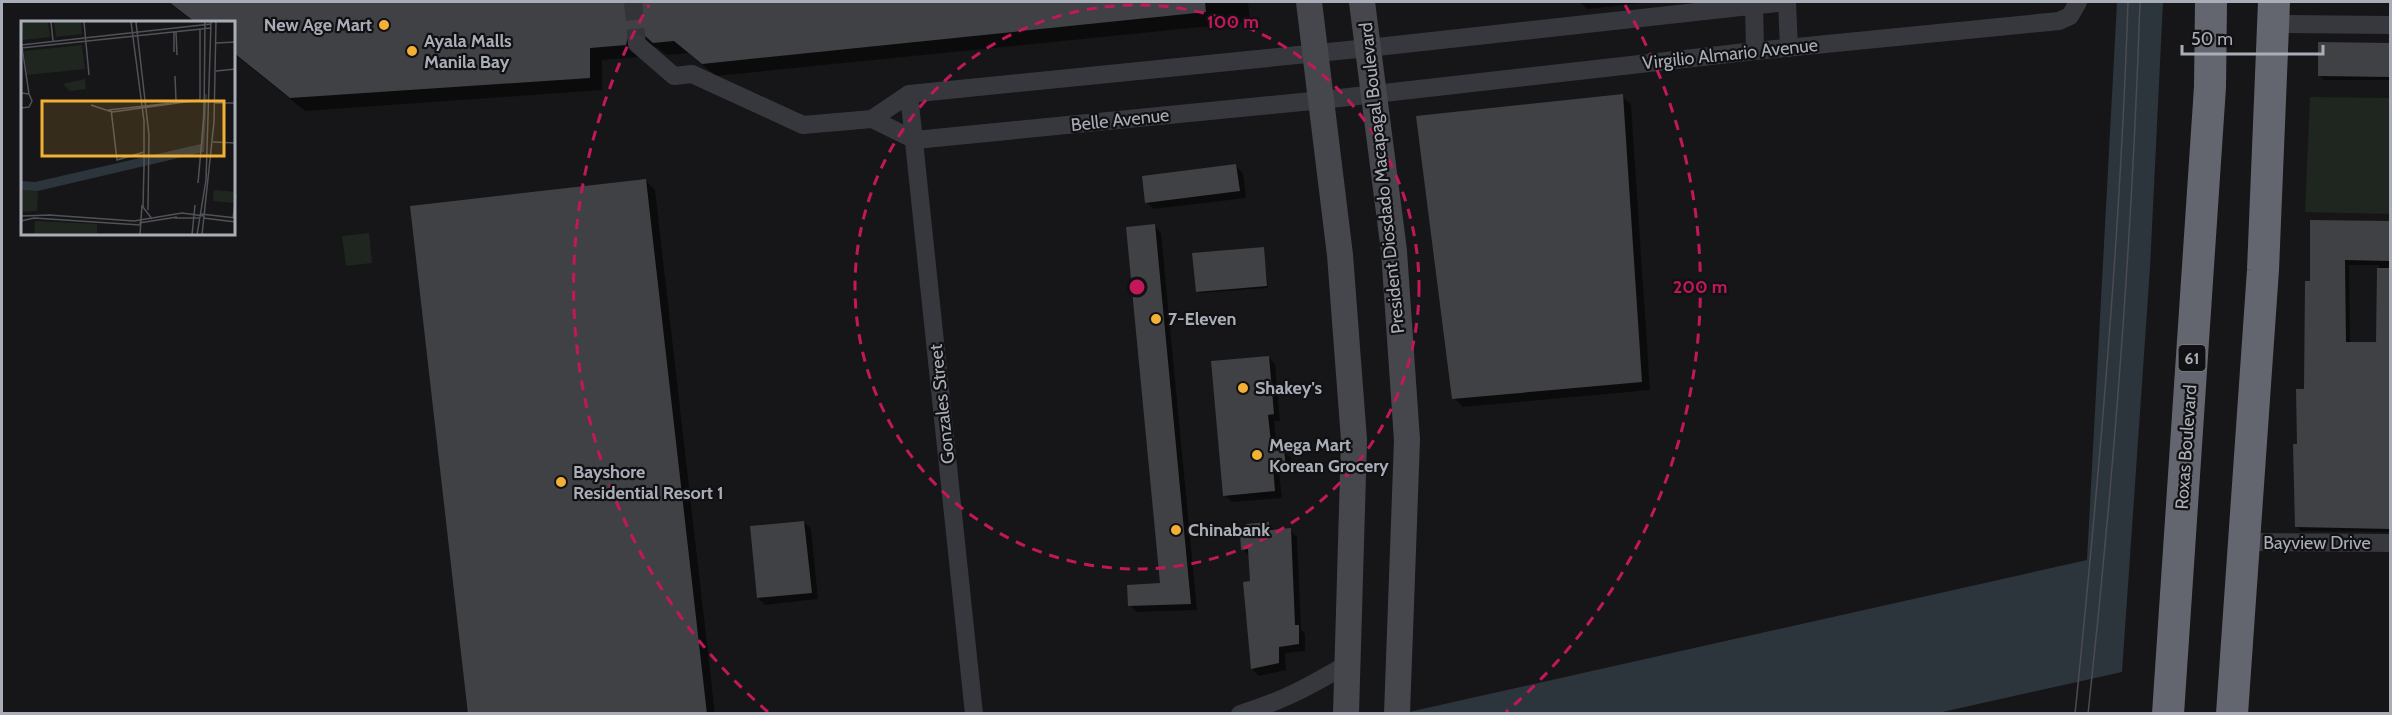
<svg xmlns="http://www.w3.org/2000/svg" width="2392" height="715" font-family="Cabin,sans-serif">
<style>
.green{fill:#1e261f}
.water{fill:#2c353c}
.shadow{fill:#0007;fill-rule:evenodd}
.building{fill:#404145}
.lines{fill:none;stroke-linecap:round;stroke-linejoin:round}
.street-tunnel{stroke:#333438;stroke-width:18;stroke-dasharray:18 9;stroke-linecap:butt}
.street{stroke:#37383d;stroke-width:18}
.secondary{stroke:#45474d;stroke-width:26}
.highway{stroke:#63666e;stroke-width:32}
.tram{stroke:#4a4c52;stroke-width:1.5}
.ring{fill:none;stroke:#c2185b;stroke-width:3;stroke-dasharray:10 8}
.poi-dot{fill:#f2b134;stroke:#111113;stroke-width:2}
.labels{text-anchor:middle;stroke-width:4.5;stroke-linejoin:round;paint-order:stroke}
.shield{fill:#111113;stroke:#7b7e86;stroke-width:1.5}
.shield-label{font-size:16px;font-weight:bold;fill:#a8adb8}
.poi-label{font-size:18px;font-weight:bold;fill:#a8adb8;stroke:#111113;text-anchor:start}
.street-label{font-size:18px;fill:#a8adb8;stroke:#111113}
.inset-road{fill:none;stroke:#505258;stroke-width:1.5}
.view{fill:#f2b134;fill-opacity:0.15;stroke:#f2b134;stroke-width:3}
.inset-edge{fill:none;stroke:#a8adb8;stroke-width:3}
.centre{fill:#c2185b;stroke:#111113;stroke-width:3}
.ring-label{font-size:18px;text-anchor:middle;font-weight:bold;fill:#c2185b;stroke:#111113;stroke-width:4.5;stroke-linejoin:round;paint-order:stroke}
</style>
<rect width="100%" height="100%" fill="#161618"/>
<!-- green -->
<path class="green" d="M 2310,97 L 2390,98 L 2390,214 L 2305,212 Z
M 369,233 L 372,263 L 346,266 L 342,236 Z"/>
<!-- water -->
<path class="water" d="M 2117,2 L 2163,2 L 2150,268 L 2122,672 L 1938,713 L 1400,714 L 2087,560 Z"/>
<!-- shadow -->
<path class="shadow" d="M 168,2 L 1248,2 L 1250,22 L 716,76 L 688,53 L 667,55 L 658,48 L 647,45 L 641,50 L 639,57 L 602,60 L 602,90 L 305,111 L 234,54 L 234,22 L 194,22 Z
M 1580,2 L 1653,2 L 1587,9 Z
M 2390,44 L 2390,80 L 2324,80 L 2319,75 Z
M 1622,96 L 1631,105 L 1650,390 L 1463,407 L 1454,398 Z
M 1236,166 L 1243,173 L 1246,198 L 1153,209 L 1147,202 Z
M 646,181 L 655,190 L 715,714 L 469,714 Z
M 2390,222 L 2390,532 L 2301,531 L 2296,526 L 2298,445 L 2305,391 L 2312,282 ZM 2349,265 L 2379,265 L 2377,343 L 2350,343 Z
M 1155,226 L 1161,233 L 1197,610 L 1137,612 L 1130,605 L 1161,584 Z
M 1263,249 L 1268,288 L 1199,293 L 1197,292 Z
M 1268,357 L 1275,364 L 1280,421 L 1274,421 L 1277,452 L 1284,452 L 1291,458 L 1292,472 L 1279,473 L 1282,498 L 1232,502 L 1225,495 Z
M 804,522 L 811,529 L 818,599 L 765,605 L 758,598 Z
M 1268,523 L 1275,530 L 1290,530 L 1297,537 L 1301,629 L 1305,634 L 1305,651 L 1285,653 L 1286,670 L 1259,676 L 1252,669 L 1250,556 L 1243,549 L 1248,534 Z"/>
<!-- building -->
<path class="building" d="M 169,2 L 1205,2 L 1206,12 L 702,64 L 674,41 L 653,43 L 644,35 L 634,33 L 628,37 L 626,45 L 590,48 L 590,78 L 290,98 L 234,53 L 234,22 L 195,22 Z
M 2318,42 L 2391,43 L 2391,77 L 2318,76 Z
M 1623,94 L 1642,382 L 1452,399 L 1416,116 Z
M 1236,164 L 1240,191 L 1145,203 L 1142,176 Z
M 646,179 L 707,714 L 468,714 L 410,206 Z
M 2310,220 L 2391,221 L 2391,261 L 2345,260 L 2346,342 L 2376,342 L 2377,268 L 2391,268 L 2391,529 L 2295,527 L 2293,444 L 2297,444 L 2296,389 L 2304,389 L 2305,281 L 2310,281 Z
M 1155,224 L 1191,604 L 1128,606 L 1127,585 L 1160,583 L 1126,227 Z
M 1264,247 L 1267,286 L 1196,292 L 1192,253 Z
M 1269,356 L 1274,414 L 1268,415 L 1272,451 L 1284,450 L 1286,466 L 1273,466 L 1275,491 L 1223,496 L 1211,361 Z
M 804,521 L 812,593 L 757,598 L 750,526 Z
M 1269,522 L 1269,530 L 1291,528 L 1295,625 L 1299,625 L 1299,644 L 1279,647 L 1279,663 L 1251,669 L 1243,582 L 1250,581 L 1248,549 L 1241,550 L 1240,533 L 1247,533 L 1246,524 Z"/>
<g class="lines">
<!-- street-tunnel -->
<path class="street-tunnel" d="M 633,2 L 637,44"/>
<!-- street -->
<path class="street" d="M 1754,2 L 1755,51
M 1787,2 L 1789,48
M 2274,24 L 2390,25
M 637,44 L 674,76 L 692,74 L 803,125 L 872,119 L 909,94 L 1368,48 L 1787,2
M 909,94 L 974,714
M 872,119 L 915,140 L 1322,100 L 1755,51 L 2059,21 L 2070,16 L 2078,2
M 2244,542 L 2390,543
M 1240,714 C 1283,701 1310,686 1349,663"/>
<!-- secondary -->
<path class="secondary" d="M 1309,2 L 1340,255 L 1354,440 L 1346,714
M 1362,2 L 1394,251 L 1407,440 L 1397,714"/>
<!-- highway -->
<path class="highway" d="M 2168,714 L 2210,87 L 2211,2
M 2232,714 L 2263,270 L 2274,2"/>
<!-- tram -->
<path class="tram" d="M 2075,714 C 2099,477 2120,240 2128,2
M 2088,714 C 2114,476 2132,240 2140,2"/>
</g>
<!-- distance rings -->
<g class="ring">
<circle cx="1137" cy="287" r="282"/>
<path d="M768 712A563 563 0 0 1 649 5M1625 5A563 563 0 0 1 1506 712"/>
</g>
<!-- markers -->
<g class="poi-dot">
<circle cx="384" cy="25" r="6"/>
<circle cx="412" cy="51" r="6"/>
<circle cx="1156" cy="319" r="6"/>
<circle cx="1243" cy="388" r="6"/>
<circle cx="1257" cy="455" r="6"/>
<circle cx="561" cy="482" r="6"/>
<circle cx="1176" cy="530" r="6"/>
</g>
<g class="labels">
<!-- shield labels -->
<rect class="shield" x="2178.5" y="345" width="27" height="26" rx="4.5"/>
<g class="shield-label">
<text x="2192" y="364">61</text>
</g>
<!-- poi labels -->
<g class="poi-label">
<text x="372" y="31" text-anchor="end">New Age Mart</text>
<text x="424" y="47">Ayala Malls<tspan x="424" dy="21">Manila Bay</tspan></text>
<text x="1168" y="325">7-Eleven</text>
<text x="1255" y="394">Shakey's</text>
<text x="1269" y="451">Mega Mart<tspan x="1269" dy="21">Korean Grocery</tspan></text>
<text x="573" y="478">Bayshore<tspan x="573" dy="21">Residential Resort 1</tspan></text>
<text x="1188" y="536">Chinabank</text>
</g>
<!-- street labels -->
<g class="street-label">
<text transform="translate(1730 54) rotate(-6)" y="6">Virgilio Almario Avenue</text>
<text transform="translate(1120 120) rotate(-6)" y="6">Belle Avenue</text>
<text transform="translate(1382 178) rotate(-96)" y="6">President Diosdado Macapagal Boulevard</text>
<text transform="translate(942 404) rotate(-96)" y="6">Gonzales Street</text>
<text transform="translate(2186 447) rotate(-86)" y="6">Roxas Boulevard</text>
<text x="2317" y="549">Bayview Drive</text>
</g>
</g>
<!-- overview -->
<g transform="translate(21 21)">
<rect width="214" height="214" fill="#161618"/>
<path d="M 0,1 L 27,1 L 29,16 L 2,19 ZM 33,1 L 60,1 L 61,13 L 35,16 ZM 61,24 L 64,48 L 6,54 L 3,30 ZM 64,58 L 65,68 L 49,70 L 42,63 ZM 0,169 L 17,170 L 16,190 L 0,191 ZM 193,169 L 214,171 L 213,182 L 192,180 ZM 14,200 L 76,203 L 76,214 L 13,214 Z" fill="#1e261f"/>
<path d="M 183,73 L 186,73 L 183,131 L 17,170 L 0,169 L 0,160 L 14,161 L 180,123 Z" fill="#2c353c"/>
<path class="inset-road" d="M 30,1 L 32,20M 63,1 L 68,54M 110,1 L 123,100 L 123,148M 115,1 L 128,114 L 127,189M 153,11 L 153,31M 155,11 L 156,34M 195,22 L 215,21M 0,24 L 190,3M 1,26 L 8,73M 0,27 L 190,7M 195,50 L 215,48M 154,55 L 155,80M 0,72 L 8,73 L 11,80 L 8,86 L 0,87M 179,78 L 179,8M 194,82 L 215,82M 70,84 L 91,91 L 179,79 L 87,89M 90,88 L 96,139 L 123,131M 192,121 L 215,122M 123,146 L 122,186 L 131,198M 177,162 L 183,95 L 184,1M 180,193 L 215,197M 28,194 L 113,200 L 161,192 L 183,195M 0,195 L 30,194M 154,197 L 178,197M 182,197 L 215,201M 212,197 L 215,174M 0,200 L 13,197 L 119,204M 118,202 L 156,196M 119,214 L 121,184M 171,214 L 174,184M 176,214 L 185,159 L 190,1M 181,214 L 193,101 L 195,1"/>
<path class="view" d="M 21,80 L 203,80 L 203,135 L 21,135 Z"/>
<rect width="214" height="214" class="inset-edge"/>
</g>
<circle cx="1137" cy="287" r="9" class="centre"/>
<g class="ring-label">
<text x="1233" y="28">100 m</text>
<text x="1700" y="293">200 m</text>
</g>
<!-- border -->
<rect width="2392" height="715" fill="none" stroke="#a8adb8" stroke-width="6"/>
<!-- scale -->
<path d="M2182 45v9h141v-9" fill="none" stroke="#a8adb8" stroke-width="3"/>
<text x="2191" y="45" font-size="18" fill="#a8adb8" stroke="#111113" stroke-width="4.5" paint-order="stroke">50 m</text>
</svg>
